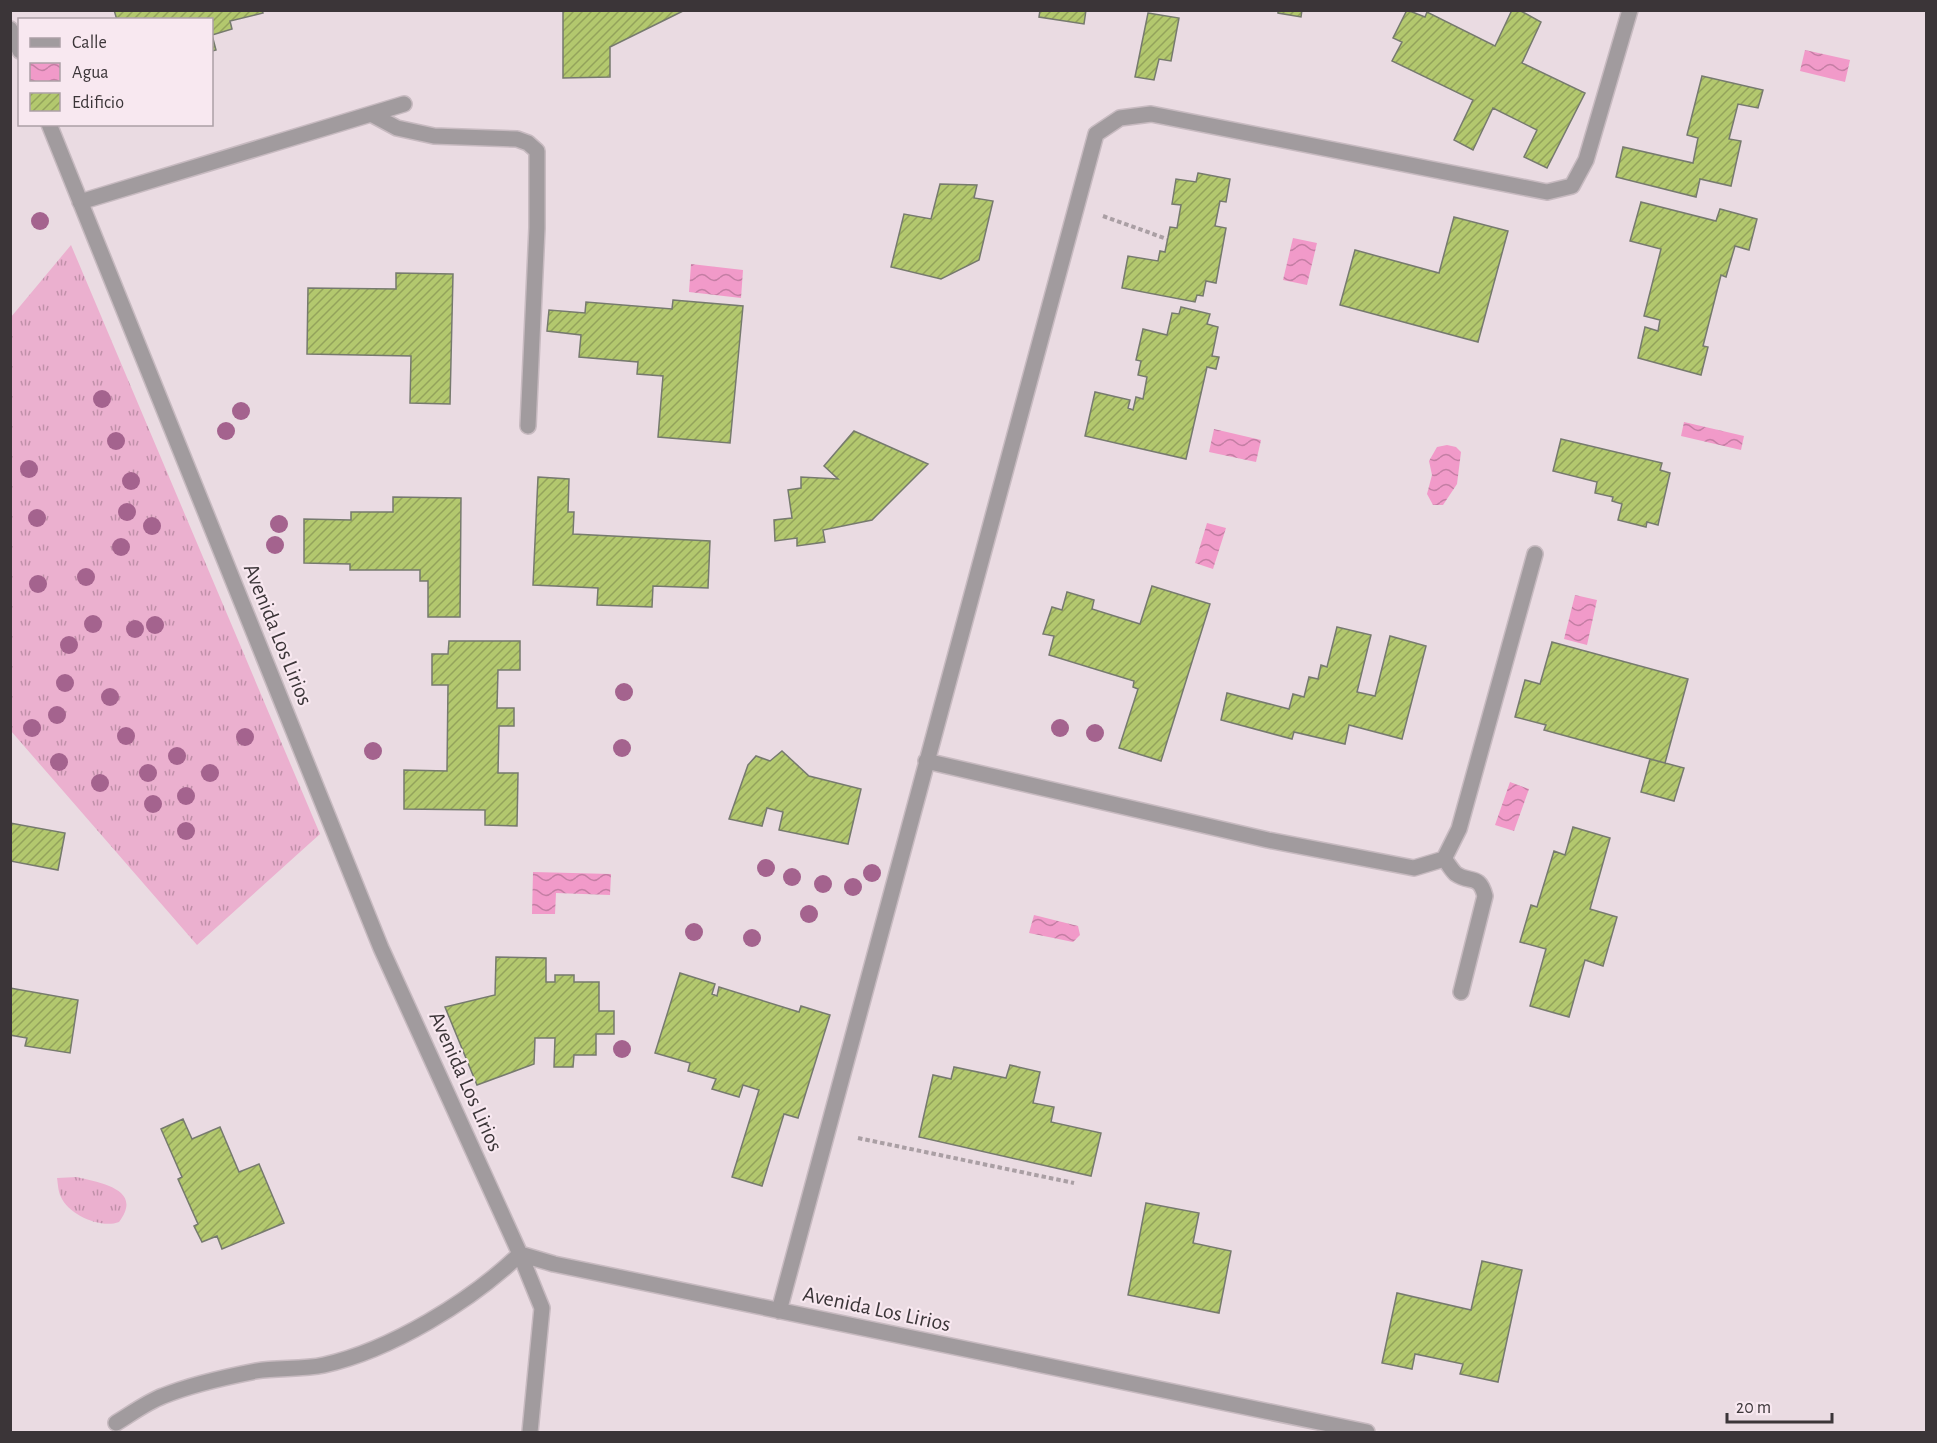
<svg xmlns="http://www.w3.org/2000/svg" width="1937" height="1443" font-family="'Alegreya Sans',sans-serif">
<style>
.grass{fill:url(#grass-tufts)}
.water{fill:url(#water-waves)}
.building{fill:url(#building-hatch);stroke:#767a6e;stroke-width:1.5}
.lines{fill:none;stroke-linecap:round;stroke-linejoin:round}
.minor-casing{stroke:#c7bac0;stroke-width:18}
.path{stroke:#aa9fa4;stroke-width:4;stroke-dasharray:4.5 3;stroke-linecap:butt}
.minor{stroke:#a19b9e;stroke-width:15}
.tree{fill:#a4638e}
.labels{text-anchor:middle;stroke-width:4.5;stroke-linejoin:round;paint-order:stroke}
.street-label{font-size:22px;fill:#3b3538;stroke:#f8e8f0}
</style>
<defs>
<pattern id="grass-tufts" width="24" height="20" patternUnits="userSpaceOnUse" patternTransform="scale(1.5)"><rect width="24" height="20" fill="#ebb0cf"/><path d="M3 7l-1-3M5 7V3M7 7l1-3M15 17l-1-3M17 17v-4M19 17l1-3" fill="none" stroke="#c090a9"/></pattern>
<pattern id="water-waves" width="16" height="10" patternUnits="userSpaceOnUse" patternTransform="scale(1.5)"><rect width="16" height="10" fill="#f19ac9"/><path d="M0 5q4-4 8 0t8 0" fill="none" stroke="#c47ea4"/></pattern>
<pattern id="building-hatch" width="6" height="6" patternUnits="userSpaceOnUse" patternTransform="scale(1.5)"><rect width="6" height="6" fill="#b3c86e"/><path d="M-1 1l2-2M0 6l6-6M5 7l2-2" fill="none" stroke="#93a35b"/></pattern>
</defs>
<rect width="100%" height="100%" fill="#eadbe2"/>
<!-- grass -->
<path class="grass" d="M 71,245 L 320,834 L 197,945 L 11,731 L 11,317 Z
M 77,1177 C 100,1183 144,1189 119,1222 C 101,1229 69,1215 61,1197 C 58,1191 58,1184 57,1178 Z"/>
<!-- water -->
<path class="water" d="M 1805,50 L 1850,60 L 1845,82 L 1800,71 Z
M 1293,238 L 1317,243 L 1307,285 L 1283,280 Z
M 691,264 L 743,270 L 741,298 L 689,292 Z
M 1684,422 L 1744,436 L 1741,450 L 1681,436 Z
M 1214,429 L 1261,440 L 1256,462 L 1209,452 Z
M 1447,445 L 1456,447 L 1461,452 L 1457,484 L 1443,505 L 1433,505 L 1427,494 L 1432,475 L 1429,461 L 1437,447 Z
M 1207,523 L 1226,528 L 1213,569 L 1195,563 Z
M 1575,595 L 1597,600 L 1587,645 L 1564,639 Z
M 1510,782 L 1529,789 L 1514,831 L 1495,825 Z
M 533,872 L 611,874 L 610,895 L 556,893 L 555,914 L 532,914 Z
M 1034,915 L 1078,926 L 1080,935 L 1073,942 L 1029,933 Z"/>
<!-- building -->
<path class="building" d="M 114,10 L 262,10 L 263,13 L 230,21 L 232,29 L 212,35 L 216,50 L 212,51 L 212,20 L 117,20 Z
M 563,10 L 685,10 L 610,47 L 610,77 L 563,78 Z
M 1040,10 L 1086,10 L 1084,24 L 1039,17 Z
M 1278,10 L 1302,10 L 1301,17 L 1278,13 Z
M 1407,10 L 1425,17 L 1427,12 L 1495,46 L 1512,10 L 1519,10 L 1541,22 L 1522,63 L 1585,93 L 1547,168 L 1524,157 L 1537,130 L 1493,108 L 1473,150 L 1454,140 L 1473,100 L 1392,61 L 1402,42 L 1393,38 Z
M 1148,13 L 1179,18 L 1171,61 L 1159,59 L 1154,80 L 1135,77 Z
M 1702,76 L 1763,90 L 1758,108 L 1738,104 L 1729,139 L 1741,141 L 1731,186 L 1700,179 L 1696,197 L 1616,177 L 1623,147 L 1693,163 L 1698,138 L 1687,135 Z
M 1198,173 L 1230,179 L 1226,202 L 1220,201 L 1215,226 L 1226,228 L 1216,283 L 1206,281 L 1203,296 L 1197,295 L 1195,302 L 1122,288 L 1128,256 L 1158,261 L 1160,251 L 1165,252 L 1170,227 L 1177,228 L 1181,205 L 1172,204 L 1176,179 L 1196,182 Z
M 940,184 L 977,185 L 974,198 L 993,201 L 979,260 L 941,279 L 891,267 L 904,214 L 931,219 Z
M 1641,202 L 1716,221 L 1720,209 L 1757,219 L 1749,250 L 1735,246 L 1726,277 L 1721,275 L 1703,346 L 1708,347 L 1701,375 L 1638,358 L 1645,327 L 1658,331 L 1660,320 L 1644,316 L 1661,249 L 1630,241 Z
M 1454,217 L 1508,231 L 1478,342 L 1340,305 L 1355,250 L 1439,273 Z
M 396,273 L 453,274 L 450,404 L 410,403 L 411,356 L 307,354 L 308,288 L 396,289 Z
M 673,300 L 743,306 L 730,443 L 658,437 L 663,376 L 637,374 L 638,362 L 579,357 L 581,335 L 547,331 L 549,310 L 585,313 L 586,302 L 672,309 Z
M 1181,307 L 1210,314 L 1207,324 L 1218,327 L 1212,356 L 1219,357 L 1216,369 L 1207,367 L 1186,459 L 1085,436 L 1095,392 L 1130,400 L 1128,408 L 1133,410 L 1136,397 L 1143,399 L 1147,377 L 1138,375 L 1141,361 L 1136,360 L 1143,329 L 1167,335 L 1172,313 L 1179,314 Z
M 854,431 L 928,464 L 872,520 L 823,530 L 825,542 L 797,546 L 797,538 L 775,541 L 774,520 L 792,518 L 788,490 L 801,488 L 801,477 L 838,479 L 824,466 Z
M 1561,439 L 1662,463 L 1660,470 L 1670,473 L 1658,525 L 1647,522 L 1646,527 L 1618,520 L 1622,504 L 1612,501 L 1613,497 L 1595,493 L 1597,482 L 1553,471 Z
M 538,477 L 569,479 L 568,512 L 574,512 L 573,534 L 710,541 L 708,588 L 653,586 L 652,607 L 597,605 L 598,588 L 533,585 Z
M 393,497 L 461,498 L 460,617 L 428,617 L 428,581 L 420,581 L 420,570 L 350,570 L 350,564 L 304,563 L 304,519 L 351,520 L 351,512 L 393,512 Z
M 1152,586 L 1210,604 L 1161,761 L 1119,748 L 1138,689 L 1133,687 L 1134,681 L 1049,655 L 1054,636 L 1043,634 L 1052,607 L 1062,610 L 1067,592 L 1094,600 L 1092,609 L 1140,624 Z
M 1337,627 L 1371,635 L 1357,692 L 1375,696 L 1390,636 L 1426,646 L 1402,739 L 1349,725 L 1345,744 L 1294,732 L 1292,739 L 1221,720 L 1227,693 L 1289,709 L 1293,694 L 1304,697 L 1309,677 L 1318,679 L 1321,665 L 1327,667 Z
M 449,641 L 520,641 L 520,670 L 498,670 L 497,708 L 514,708 L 514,726 L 499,726 L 498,773 L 518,773 L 517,826 L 485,825 L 485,810 L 404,809 L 404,770 L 447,771 L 448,685 L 432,685 L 432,654 L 448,654 Z
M 1552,642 L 1688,679 L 1665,763 L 1544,730 L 1546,725 L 1515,717 L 1525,680 L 1540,684 Z
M 782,751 L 809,776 L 861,789 L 848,844 L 779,830 L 783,812 L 767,808 L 762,826 L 729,819 L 748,765 L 756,756 L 770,761 Z
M 1650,759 L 1684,768 L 1674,801 L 1641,792 Z
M 10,823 L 65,833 L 58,870 L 10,861 Z
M 1573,827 L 1610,838 L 1590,909 L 1617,917 L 1603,966 L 1585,960 L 1569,1017 L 1530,1006 L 1546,949 L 1520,942 L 1531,905 L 1537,907 L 1554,851 L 1565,855 Z
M 496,957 L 546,958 L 546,982 L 555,982 L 555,975 L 574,975 L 574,982 L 599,982 L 599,1011 L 614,1011 L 614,1034 L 596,1034 L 596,1055 L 574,1055 L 573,1067 L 554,1067 L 555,1038 L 535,1038 L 534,1064 L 477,1085 L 445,1007 L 495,995 Z
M 680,973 L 715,984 L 712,994 L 717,996 L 719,987 L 799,1012 L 801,1006 L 830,1015 L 798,1118 L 784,1114 L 762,1186 L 732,1177 L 759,1090 L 743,1085 L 739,1097 L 712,1089 L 716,1079 L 688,1071 L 690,1063 L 655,1053 Z
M 10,988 L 78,1000 L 70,1053 L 25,1046 L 27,1038 L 10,1035 Z
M 1010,1065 L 1040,1072 L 1033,1103 L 1054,1107 L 1051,1122 L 1101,1133 L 1091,1176 L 919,1137 L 933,1075 L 951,1079 L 954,1067 L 1006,1078 Z
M 183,1119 L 192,1139 L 220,1127 L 239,1172 L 259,1164 L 284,1223 L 222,1249 L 217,1236 L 202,1242 L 194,1226 L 198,1224 L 178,1179 L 182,1177 L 161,1129 Z
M 1146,1203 L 1199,1213 L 1193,1243 L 1231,1251 L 1219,1313 L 1128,1295 Z
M 1482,1261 L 1522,1270 L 1498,1382 L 1460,1374 L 1463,1364 L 1415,1354 L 1412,1369 L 1382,1363 L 1397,1293 L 1471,1310 Z"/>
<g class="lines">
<defs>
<path id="minor" d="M 10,29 L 20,51
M 371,114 L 397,128 L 434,136 L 517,139 L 528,143 L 537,151 L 537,228 L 528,426
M 49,124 L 381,948 L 520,1254 L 554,1264 L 1367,1432
M 80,202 L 404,104
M 926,761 L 1268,840 L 1414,868 L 1444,859 L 1459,829 L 1535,554
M 1444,859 C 1448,863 1452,871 1456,874 C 1470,884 1479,873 1485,896 L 1461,992
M 779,1311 L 1096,134 L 1120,118 L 1151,114 L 1547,192 L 1572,186 L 1586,160 L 1630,10
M 116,1423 C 131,1414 147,1402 163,1396 C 192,1384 225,1377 256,1371 C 278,1367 301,1370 324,1365 C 391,1350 471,1301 520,1254 L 542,1308 L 530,1432"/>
</defs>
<!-- minor casing -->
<use href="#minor" class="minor-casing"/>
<!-- path -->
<path class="path" d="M 1103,216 L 1167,239
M 858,1138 L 1074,1183"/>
<!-- minor -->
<use href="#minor" class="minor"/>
</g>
<!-- trees -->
<g class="tree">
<circle cx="40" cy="221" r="9"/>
<circle cx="102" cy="399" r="9"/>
<circle cx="241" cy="411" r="9"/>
<circle cx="226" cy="431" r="9"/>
<circle cx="116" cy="441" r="9"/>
<circle cx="29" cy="469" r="9"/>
<circle cx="131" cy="481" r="9"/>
<circle cx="127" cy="512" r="9"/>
<circle cx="37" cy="518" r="9"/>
<circle cx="279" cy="524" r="9"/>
<circle cx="152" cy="526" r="9"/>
<circle cx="275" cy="545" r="9"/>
<circle cx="121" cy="547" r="9"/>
<circle cx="86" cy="577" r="9"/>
<circle cx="38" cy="584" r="9"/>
<circle cx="93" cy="624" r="9"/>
<circle cx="155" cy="625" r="9"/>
<circle cx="135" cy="629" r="9"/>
<circle cx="69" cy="645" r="9"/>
<circle cx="65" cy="683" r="9"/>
<circle cx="624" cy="692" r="9"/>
<circle cx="110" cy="697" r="9"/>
<circle cx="57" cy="715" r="9"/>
<circle cx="32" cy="728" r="9"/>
<circle cx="1060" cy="728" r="9"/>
<circle cx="1095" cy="733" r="9"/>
<circle cx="126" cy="736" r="9"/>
<circle cx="245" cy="737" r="9"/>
<circle cx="622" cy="748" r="9"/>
<circle cx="373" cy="751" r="9"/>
<circle cx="177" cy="756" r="9"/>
<circle cx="59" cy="762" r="9"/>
<circle cx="148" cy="773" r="9"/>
<circle cx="210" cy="773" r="9"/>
<circle cx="100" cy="783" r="9"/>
<circle cx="186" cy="796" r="9"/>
<circle cx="153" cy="804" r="9"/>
<circle cx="186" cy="831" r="9"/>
<circle cx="766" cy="868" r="9"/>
<circle cx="872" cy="873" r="9"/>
<circle cx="792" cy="877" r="9"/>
<circle cx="823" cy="884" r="9"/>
<circle cx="853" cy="887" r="9"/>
<circle cx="809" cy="914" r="9"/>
<circle cx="694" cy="932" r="9"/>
<circle cx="752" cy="938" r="9"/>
<circle cx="622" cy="1049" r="9"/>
</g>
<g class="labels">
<!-- street labels -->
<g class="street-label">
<text transform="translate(279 634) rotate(68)" y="8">Avenida Los Lirios</text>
<text transform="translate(467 1081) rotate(66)" y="8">Avenida Los Lirios</text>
<text transform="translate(877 1308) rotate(12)" y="8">Avenida Los Lirios</text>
</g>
</g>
<!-- border -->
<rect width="1937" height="1443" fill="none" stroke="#3b3538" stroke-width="24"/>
<!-- legend -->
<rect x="18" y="18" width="195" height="108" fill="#f8e8f0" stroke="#aca0a6" stroke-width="1.5"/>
<rect x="30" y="38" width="30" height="9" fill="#a19b9e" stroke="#aca0a6" stroke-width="1.5"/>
<text x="72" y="48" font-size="18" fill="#3b3538">Calle</text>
<rect x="30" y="63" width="30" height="18" fill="url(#water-waves)" stroke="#aca0a6" stroke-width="1.5"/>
<text x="72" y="78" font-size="18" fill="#3b3538">Agua</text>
<rect x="30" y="93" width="30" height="18" fill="url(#building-hatch)" stroke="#aca0a6" stroke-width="1.5"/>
<text x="72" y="108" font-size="18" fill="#3b3538">Edificio</text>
<!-- scale -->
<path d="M1727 1413v9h105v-9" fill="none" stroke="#3b3538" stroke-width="3"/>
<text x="1736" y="1413" font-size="18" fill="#3b3538" stroke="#f8e8f0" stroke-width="4.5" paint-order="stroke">20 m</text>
</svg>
